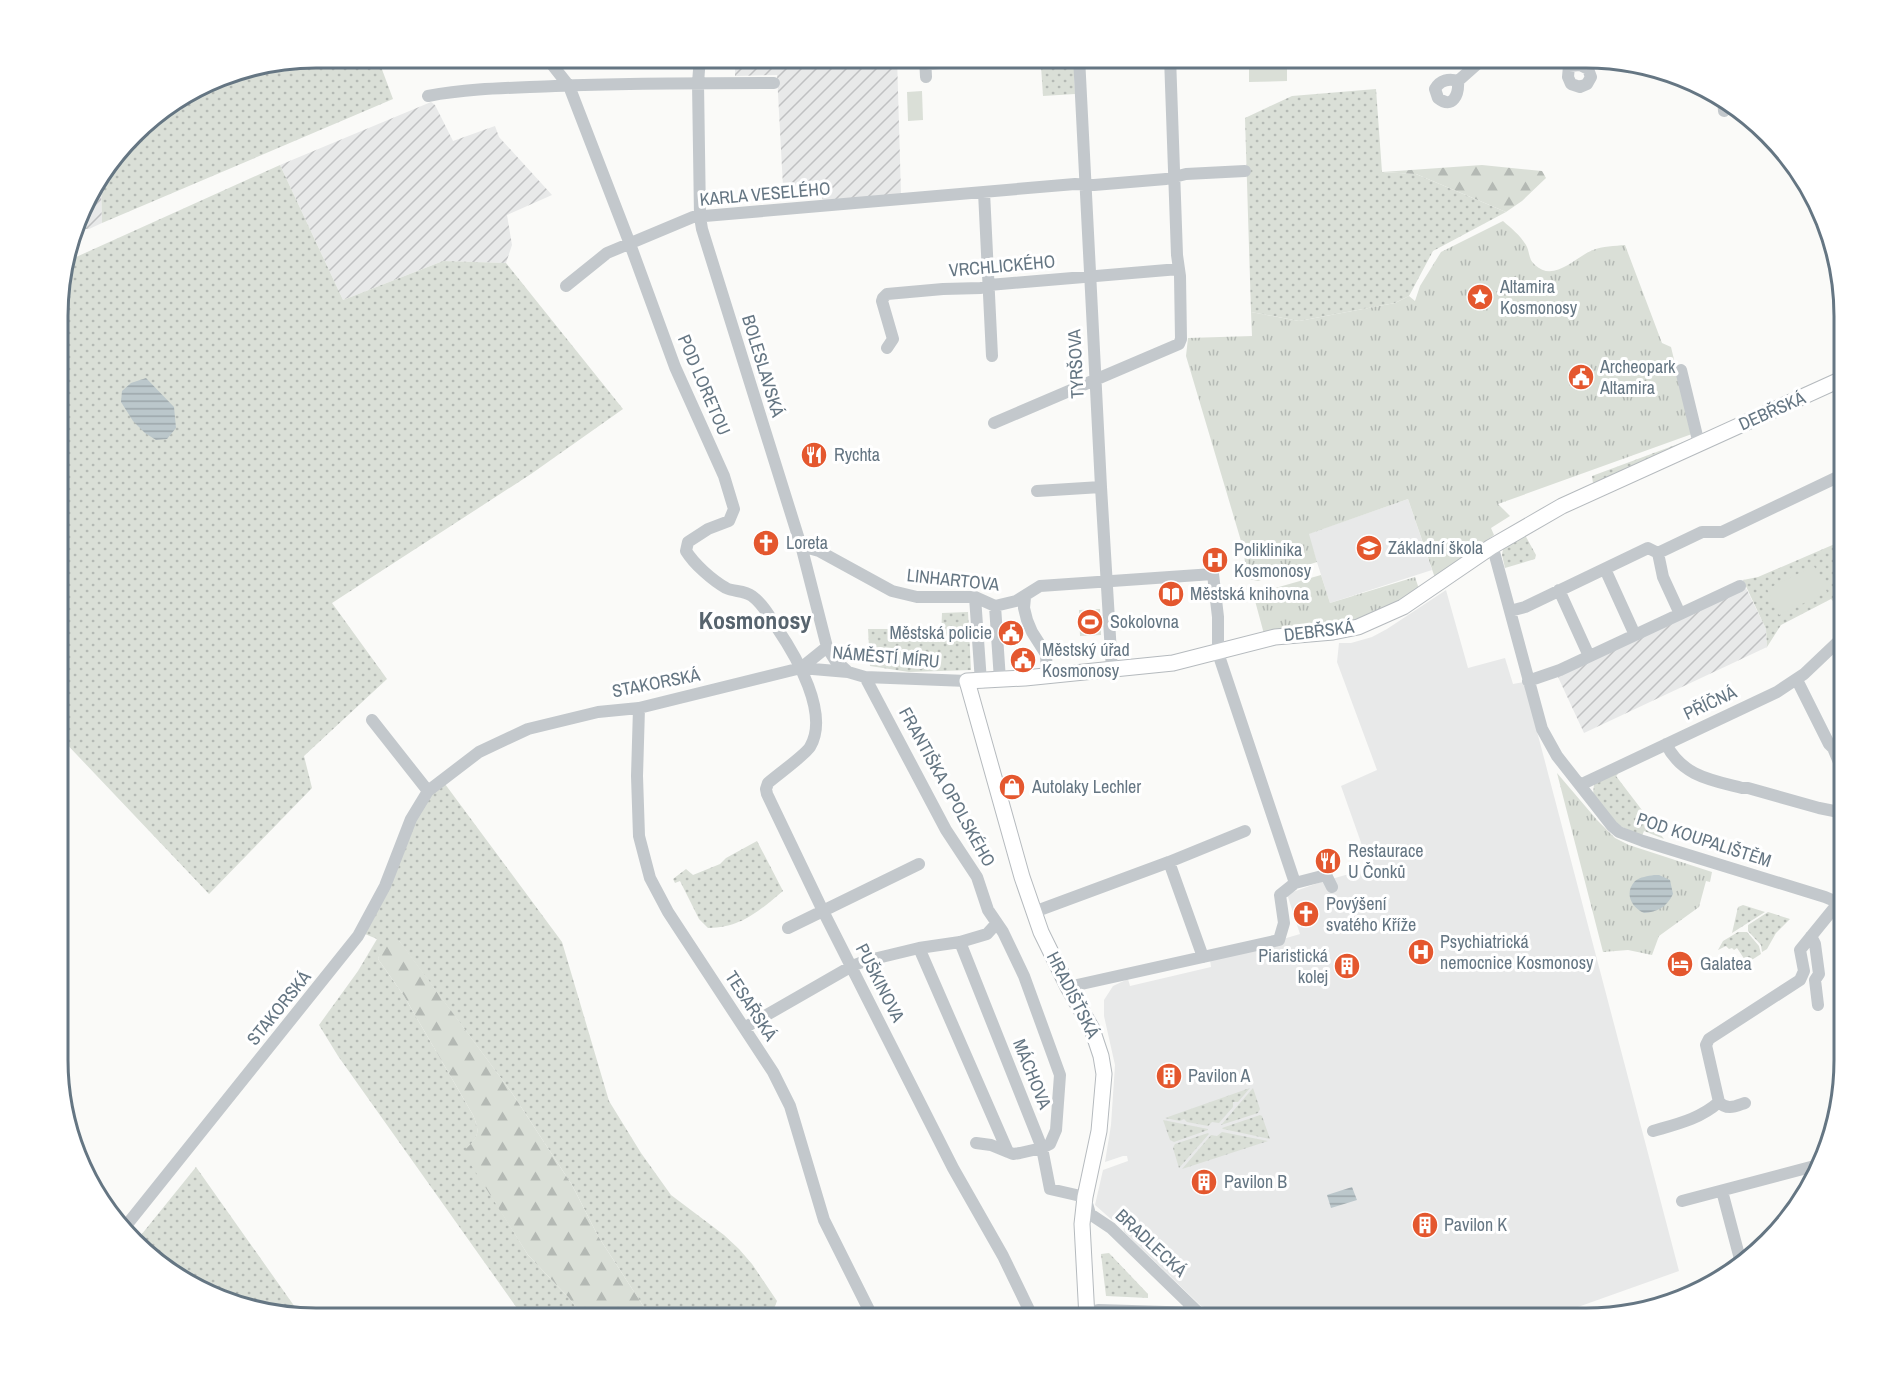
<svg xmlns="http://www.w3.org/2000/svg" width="1902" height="1375" font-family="'Archivo Narrow',sans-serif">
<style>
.built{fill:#e8e9e9}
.industrial{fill:url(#industrial-furrows)}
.grass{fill:url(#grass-dots)}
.forest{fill:url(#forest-firs)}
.park{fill:url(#park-tufts)}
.pitch{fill:#dadfd7}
.water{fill:url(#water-rules)}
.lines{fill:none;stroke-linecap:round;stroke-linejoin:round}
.major-casing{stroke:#b5babe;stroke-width:17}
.minor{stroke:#c3c8cc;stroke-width:12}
.major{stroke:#fff;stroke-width:15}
.labels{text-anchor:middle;stroke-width:6;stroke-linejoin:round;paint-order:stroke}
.street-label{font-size:18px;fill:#657683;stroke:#fff}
.poi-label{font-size:18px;fill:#657683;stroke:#fff;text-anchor:start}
.district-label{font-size:24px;font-weight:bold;fill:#57646e;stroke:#fff}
.rim{fill:none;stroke:#657683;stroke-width:3}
</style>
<defs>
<pattern id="industrial-furrows" width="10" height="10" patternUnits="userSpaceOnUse" patternTransform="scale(1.5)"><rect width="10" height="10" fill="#e8e9e9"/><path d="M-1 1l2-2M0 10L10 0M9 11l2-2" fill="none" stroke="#c0c1c2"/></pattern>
<pattern id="grass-dots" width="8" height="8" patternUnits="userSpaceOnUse" patternTransform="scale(1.5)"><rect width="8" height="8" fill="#dadfd7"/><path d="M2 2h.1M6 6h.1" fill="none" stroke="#b4b9b4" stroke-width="1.8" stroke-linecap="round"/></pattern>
<pattern id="forest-firs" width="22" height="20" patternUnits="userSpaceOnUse" patternTransform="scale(1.5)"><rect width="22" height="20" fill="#dadfd7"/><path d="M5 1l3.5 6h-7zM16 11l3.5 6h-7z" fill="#b4b9b4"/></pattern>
<pattern id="park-tufts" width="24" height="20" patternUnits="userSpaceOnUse" patternTransform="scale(1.5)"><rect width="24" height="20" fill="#dadfd7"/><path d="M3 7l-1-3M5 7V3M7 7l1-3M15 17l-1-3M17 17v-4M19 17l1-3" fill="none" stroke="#b4b9b4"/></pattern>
<pattern id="water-rules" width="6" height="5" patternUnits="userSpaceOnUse" patternTransform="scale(1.5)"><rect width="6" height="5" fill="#bbc7cb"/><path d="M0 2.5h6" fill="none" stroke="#9ca6aa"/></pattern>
</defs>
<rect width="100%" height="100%" fill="#fafaf8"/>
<!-- built -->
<path class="built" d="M 1408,499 L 1432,570 L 1330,603 L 1308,534 Z
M 1446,590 L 1468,668 L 1505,658 L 1513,684 L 1524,682 L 1679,1271 L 1547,1318 L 1222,1318 L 1219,1309 L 1214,1310 L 1201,1306 L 1124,1232 L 1123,1226 L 1117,1219 L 1112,1220 L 1095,1205 L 1103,1170 L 1128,1161 L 1127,1156 L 1123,1156 L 1105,1162 L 1111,1125 L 1115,1065 L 1104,1016 L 1104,1000 L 1113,986 L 1128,979 L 1130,986 L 1211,967 L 1210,960 L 1284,944 L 1283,939 L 1300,934 L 1287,894 L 1321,882 L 1370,868 L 1341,786 L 1377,770 L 1337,662 L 1339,643 L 1351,643 L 1372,637 L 1387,629 Z"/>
<!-- industrial -->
<path class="industrial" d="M 735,57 L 897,57 L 901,194 L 823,202 L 820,185 L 783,187 L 777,75 L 735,76 Z
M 431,102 L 435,105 L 453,141 L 495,126 L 499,137 L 552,195 L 507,215 L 512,245 L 506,263 L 443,261 L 343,300 L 280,165 Z
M 101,179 L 102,223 L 89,229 L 75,229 L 84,201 Z
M 1746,588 L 1766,629 L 1767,647 L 1584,733 L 1558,677 Z"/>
<!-- grass -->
<path class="grass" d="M 316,57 L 381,57 L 380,64 L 393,99 L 102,223 L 101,179 L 145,121 L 217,77 Z
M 1072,65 L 1074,68 L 1075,94 L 1043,96 L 1041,66 Z
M 1376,89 L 1382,172 L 1416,174 L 1506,212 L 1433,251 L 1409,296 L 1395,303 L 1299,321 L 1251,312 L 1245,118 L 1292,96 Z
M 280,165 L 343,300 L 443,261 L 506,263 L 623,409 L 531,474 L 332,603 L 387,679 L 304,756 L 312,788 L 209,894 L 59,736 L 59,282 L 65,262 Z
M 1686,441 L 1650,460 L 1593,483 L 1592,476 Z
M 1525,535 L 1536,555 L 1535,559 L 1505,568 L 1502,555 L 1503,549 Z
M 1844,540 L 1844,612 L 1831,599 L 1781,625 L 1767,647 L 1766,629 L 1743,580 L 1758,577 Z
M 968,612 L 971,670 L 909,672 L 870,666 L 868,629 L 905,629 L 907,640 L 941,637 L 942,613 Z
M 1614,773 L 1618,774 L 1616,776 L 1664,839 L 1644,831 L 1642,836 L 1618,825 L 1593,795 L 1594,784 Z
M 445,784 L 562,942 L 609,1101 L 641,1153 L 671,1195 L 724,1235 L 739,1249 L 752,1264 L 777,1301 L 773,1311 L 767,1318 L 651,1318 L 598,1236 L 572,1185 L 512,1093 L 399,941 C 389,946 381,948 378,959 L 404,996 L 473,1115 C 481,1134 478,1137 464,1152 L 528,1255 L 569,1298 L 584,1318 L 524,1318 L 338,1056 L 319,1025 L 358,971 L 377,939 L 365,934 L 428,792 Z
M 757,841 L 783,891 C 759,911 741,928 708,928 L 699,919 L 680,881 L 675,883 L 673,879 L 686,869 L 693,875 L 720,864 L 726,858 Z
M 1743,905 L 1765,912 L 1732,933 L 1738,907 Z
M 1768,912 L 1790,919 L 1776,933 L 1767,949 L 1762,952 L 1761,945 L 1748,931 L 1748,925 Z
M 1738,932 L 1747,932 L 1759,946 L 1761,954 L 1747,963 L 1737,948 L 1734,950 L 1732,948 L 1729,949 L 1726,946 L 1718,950 L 1723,941 Z
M 1250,1088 L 1238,1102 L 1233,1102 L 1233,1107 L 1219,1123 L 1212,1122 L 1208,1126 L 1187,1122 L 1184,1119 L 1180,1121 L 1165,1118 Z
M 1253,1088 L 1260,1109 L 1258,1113 L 1221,1125 Z
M 1260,1115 L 1262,1116 L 1270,1139 L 1223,1129 L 1222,1128 Z
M 1163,1120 L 1208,1129 L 1208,1130 L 1174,1142 L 1170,1140 Z
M 1222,1132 L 1268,1141 L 1182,1169 L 1211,1135 L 1217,1136 Z
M 1208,1133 L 1209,1134 L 1179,1168 L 1173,1148 L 1175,1144 Z
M 196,1167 L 302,1317 L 217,1298 L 158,1264 L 137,1240 Z
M 1109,1253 L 1148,1294 L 1148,1298 L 1106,1296 L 1101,1254 Z"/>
<!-- forest -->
<path class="forest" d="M 1482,165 L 1542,171 L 1546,178 L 1522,201 L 1506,212 L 1416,174 L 1382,172 Z
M 390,940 L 399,941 L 404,947 L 512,1093 L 572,1185 L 598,1236 L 651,1318 L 584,1318 L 569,1298 L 528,1255 L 463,1152 C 478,1137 481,1134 473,1115 L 404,996 L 378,959 L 380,952 Z"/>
<!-- park -->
<path class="park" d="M 1503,221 C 1511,228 1520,235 1526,245 C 1530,252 1528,259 1535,265 C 1554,283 1575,257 1593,250 C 1602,246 1615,246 1625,245 L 1662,343 L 1671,347 L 1692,434 L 1498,504 L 1510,516 L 1491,528 L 1494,535 L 1435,578 L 1408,499 L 1309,534 L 1317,562 L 1258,581 L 1249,579 L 1245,565 L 1244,551 L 1186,356 L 1188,338 L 1252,336 L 1251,312 L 1299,321 L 1395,303 L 1409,296 L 1415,301 L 1420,286 L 1441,252 Z
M 1321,575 L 1330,603 L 1415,577 L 1419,589 L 1393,607 L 1362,619 L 1315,624 L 1264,634 L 1254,597 L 1261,592 Z
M 1557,773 L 1597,820 L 1615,838 L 1629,845 L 1712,872 L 1710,882 L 1706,881 L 1699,907 L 1659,936 L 1652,955 L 1628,950 L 1603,952 Z"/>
<!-- pitch -->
<path class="pitch" d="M 1249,57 L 1287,57 L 1287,81 L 1249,82 Z
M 922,91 L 923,120 L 908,121 L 907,92 Z
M 1814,566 L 1827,592 L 1779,615 L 1767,589 Z
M 1100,609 L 1101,635 L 1080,636 L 1079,610 Z"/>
<!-- water -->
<path class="water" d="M 146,378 L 174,407 L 176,428 L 167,439 L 156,440 L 145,433 L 133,421 L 121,402 L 122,391 L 131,383 Z
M 1654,875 L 1659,875 L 1670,880 L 1673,894 C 1667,907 1657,912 1644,913 C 1631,907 1624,893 1635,881 C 1640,877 1648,876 1654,875 Z
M 1352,1187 L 1357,1200 L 1331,1208 L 1327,1195 Z"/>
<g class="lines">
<defs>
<path id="major" d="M 1087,1318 L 1082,1224 L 1085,1197 L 1099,1131 L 1104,1074 L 1101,1056 L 1092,1029 L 1068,987 L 1041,932 L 1022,877 L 967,681 L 1025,678 L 1173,663 L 1275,637 L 1333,632 L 1358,627 L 1403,607 L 1491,547 L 1562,506 L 1844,378"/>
</defs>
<!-- major casing -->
<use href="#major" class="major-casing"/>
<!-- minor -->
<path class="minor" d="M 546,57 L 569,86 L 630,244 L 675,367 L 724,476 L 734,509 L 729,521 L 708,529 L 688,542 L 686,551 C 694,564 712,580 726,588 C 734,592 744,590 752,596 C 763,604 770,617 777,628 C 796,656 830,714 810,747 C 805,755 777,775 768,783 L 766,789 L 767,794 L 823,911 L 953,1168 L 1003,1256 L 1033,1318
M 700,57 L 698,83 L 700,217 L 702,229 L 802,549 L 827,647 L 835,660 L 848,672
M 925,57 L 926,77
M 1079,57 L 1101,487 L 1112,670
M 1562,58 L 1569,66 L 1568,77 L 1571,84 L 1580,87 L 1587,84 L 1591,77 L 1588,69 L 1580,65 L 1569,66
M 925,64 L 1028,57
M 1458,81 C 1459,94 1453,110 1438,98 L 1435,89 C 1440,80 1449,78 1458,81 L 1485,57
M 428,96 C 470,88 512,88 555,86 C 628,83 701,83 774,83
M 1723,98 L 1724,111
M 984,192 L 992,356
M 566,286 L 607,253 L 693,217 L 1075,184 L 1094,185 L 1166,179 L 1186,174 L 1245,171
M 887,348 L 893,339 L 882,301 L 883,298 L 887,294 L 943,289 L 981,288 L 989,285 L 1179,269
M 1681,370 L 1697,436 L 1700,443
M 994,423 L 1179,344 L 1181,339 L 1180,276 L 1177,255 L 1170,57
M 1037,491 L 1101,487
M 1491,547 L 1494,552 L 1542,729 L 1557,756 L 1612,826 L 1619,832 L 1643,841 L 1825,897 L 1844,905
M 802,549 L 808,548 L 819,551 L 892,591 L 917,597 L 975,597 L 995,606 L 1016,601 L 1040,586 L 1213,574 L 1218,617 L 1218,653 L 1295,883
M 1658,553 L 1663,577 L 1680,614
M 1605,569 L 1635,635
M 1559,590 L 1589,656
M 975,597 L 981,682
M 1025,597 L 1024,608 L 1027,620 L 1032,632 L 1046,654 L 1047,675
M 995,606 L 1000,680
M 1510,611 L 1525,607 L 1648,548 L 1658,553 L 1702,532 L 1722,532 L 1844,474
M 801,668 L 827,647
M 865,677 L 946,830 L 977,877 L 988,910 L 1003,932 L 1024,976 L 1060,1075 L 1056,1130 L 1050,1144 L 1042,1148 L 1020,1153 L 1013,1154 L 1008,1152 L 919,948
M 1797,680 L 1829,744 L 1833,748 L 1844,774
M 1528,681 L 1560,670 L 1740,586
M 639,708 L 637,776 L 639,836 L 650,878 L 668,912 L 773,1072 L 790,1106 L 824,1220 L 873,1318
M 372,720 L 428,791
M 1666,744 C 1682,776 1711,780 1742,788 L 1748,788 L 1819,808 L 1844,813
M 1580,785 L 1777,692 L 1804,674 L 1844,636
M 1169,862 L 1203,957
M 1034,912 L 1169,862 L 1245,831
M 788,928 L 919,864
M 1811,936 L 1815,944 L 1819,974 L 1815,980 L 1818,1005
M 960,942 L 1042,1148 L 1050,1189 L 1085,1197 L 1090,1214 L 1111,1228 L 1204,1318
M 1068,987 L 1279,940 L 1284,923 L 1280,895 L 1295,883 L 1326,875 L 1332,887
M 744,1028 L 852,966 L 865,961 L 919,948 L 960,942 L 987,934 L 996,924
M 1745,1103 C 1736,1106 1727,1111 1719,1102 L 1706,1045 L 1709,1039 L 1800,980 L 1804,971 L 1800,950 L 1839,902
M 1653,1131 C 1677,1124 1700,1119 1719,1102
M 976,1143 L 991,1145 L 1008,1152
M 1722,1191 L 1740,1259
M 1682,1201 L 1822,1164
M 125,1227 L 358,936 L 385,886 L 411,819 L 428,791 L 479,752 L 528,729 L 598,712 L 639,708 L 801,668 L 848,672 L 865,677 L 967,681
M 1079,1318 L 1098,1310 L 1200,1313"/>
<!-- major -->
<use href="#major" class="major"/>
</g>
<!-- icons -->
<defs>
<symbol id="sight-disc" viewBox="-11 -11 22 22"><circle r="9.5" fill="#e4572e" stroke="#fff"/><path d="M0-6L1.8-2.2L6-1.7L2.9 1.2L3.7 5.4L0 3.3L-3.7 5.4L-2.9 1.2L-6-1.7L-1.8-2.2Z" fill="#fff"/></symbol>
<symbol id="civic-disc" viewBox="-11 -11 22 22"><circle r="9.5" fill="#e4572e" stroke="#fff"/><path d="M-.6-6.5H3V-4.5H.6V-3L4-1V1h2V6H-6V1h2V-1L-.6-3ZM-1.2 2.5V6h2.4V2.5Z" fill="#fff"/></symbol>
<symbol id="restaurant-disc" viewBox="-11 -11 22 22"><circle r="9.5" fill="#e4572e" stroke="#fff"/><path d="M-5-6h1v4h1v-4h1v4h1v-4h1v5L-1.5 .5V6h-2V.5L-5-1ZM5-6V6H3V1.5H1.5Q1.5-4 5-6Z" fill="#fff"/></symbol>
<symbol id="church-disc" viewBox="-11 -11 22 22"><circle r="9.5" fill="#e4572e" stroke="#fff"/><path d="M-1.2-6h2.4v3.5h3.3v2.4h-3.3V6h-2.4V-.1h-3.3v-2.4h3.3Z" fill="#fff"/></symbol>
<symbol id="school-disc" viewBox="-11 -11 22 22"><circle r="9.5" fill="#e4572e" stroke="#fff"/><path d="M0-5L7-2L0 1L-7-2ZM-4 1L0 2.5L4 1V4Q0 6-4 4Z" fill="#fff"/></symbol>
<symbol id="hospital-disc" viewBox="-11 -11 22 22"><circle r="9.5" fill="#e4572e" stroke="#fff"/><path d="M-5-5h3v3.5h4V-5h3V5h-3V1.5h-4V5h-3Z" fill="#fff"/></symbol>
<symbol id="library-disc" viewBox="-11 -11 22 22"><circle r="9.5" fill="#e4572e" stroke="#fff"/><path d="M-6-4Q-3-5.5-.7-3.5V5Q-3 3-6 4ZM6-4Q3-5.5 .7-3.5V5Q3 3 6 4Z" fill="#fff"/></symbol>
<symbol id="stadium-disc" viewBox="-11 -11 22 22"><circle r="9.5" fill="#e4572e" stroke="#fff"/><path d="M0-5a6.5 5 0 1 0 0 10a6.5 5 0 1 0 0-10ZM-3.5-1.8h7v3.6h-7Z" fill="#fff"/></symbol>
<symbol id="shop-disc" viewBox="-11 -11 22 22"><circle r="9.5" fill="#e4572e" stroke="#fff"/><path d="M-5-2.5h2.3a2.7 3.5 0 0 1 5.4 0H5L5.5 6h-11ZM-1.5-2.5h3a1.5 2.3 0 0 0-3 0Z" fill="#fff"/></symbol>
<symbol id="hotel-disc" viewBox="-11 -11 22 22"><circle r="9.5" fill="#e4572e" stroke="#fff"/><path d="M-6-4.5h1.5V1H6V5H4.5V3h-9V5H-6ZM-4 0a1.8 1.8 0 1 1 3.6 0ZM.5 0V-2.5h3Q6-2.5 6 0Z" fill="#fff"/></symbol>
<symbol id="building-disc" viewBox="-11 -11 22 22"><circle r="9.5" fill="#e4572e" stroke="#fff"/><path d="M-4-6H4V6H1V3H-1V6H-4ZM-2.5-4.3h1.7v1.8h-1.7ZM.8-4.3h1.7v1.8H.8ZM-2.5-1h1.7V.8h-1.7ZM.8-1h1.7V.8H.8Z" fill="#fff"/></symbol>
</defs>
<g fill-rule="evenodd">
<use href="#sight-disc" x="1465" y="282" width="30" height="30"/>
<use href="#civic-disc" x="1566" y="362" width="30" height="30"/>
<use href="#restaurant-disc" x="799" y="440" width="30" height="30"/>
<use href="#church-disc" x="751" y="528" width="30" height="30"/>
<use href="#school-disc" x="1354" y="533" width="30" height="30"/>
<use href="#hospital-disc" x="1200" y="545" width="30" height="30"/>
<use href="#library-disc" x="1156" y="579" width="30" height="30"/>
<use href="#stadium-disc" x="1075" y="607" width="30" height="30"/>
<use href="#civic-disc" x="996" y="618" width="30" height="30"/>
<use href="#civic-disc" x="1008" y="645" width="30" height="30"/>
<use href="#shop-disc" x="997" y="772" width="30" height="30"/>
<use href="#restaurant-disc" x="1313" y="846" width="30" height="30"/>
<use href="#church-disc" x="1291" y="899" width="30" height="30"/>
<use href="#hospital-disc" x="1406" y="937" width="30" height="30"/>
<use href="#hotel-disc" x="1665" y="949" width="30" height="30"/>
<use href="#building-disc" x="1332" y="951" width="30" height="30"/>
<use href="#building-disc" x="1154" y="1061" width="30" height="30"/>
<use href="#building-disc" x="1189" y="1167" width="30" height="30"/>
<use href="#building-disc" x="1410" y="1210" width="30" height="30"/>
</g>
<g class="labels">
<!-- street labels -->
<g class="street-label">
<text transform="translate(765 194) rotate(-5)" y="6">KARLA VESELÉHO</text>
<text transform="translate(1002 266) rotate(-5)" y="6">VRCHLICKÉHO</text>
<text transform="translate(1076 364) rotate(-93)" y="6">TYRŠOVA</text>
<text transform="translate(763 366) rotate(73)" y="6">BOLESLAVSKÁ</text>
<text transform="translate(704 385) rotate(67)" y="6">POD LORETOU</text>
<text transform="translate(1772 411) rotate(-24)" y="6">DEBŘSKÁ</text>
<text transform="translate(953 580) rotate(6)" y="6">LINHARTOVA</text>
<text transform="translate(1319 631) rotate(-7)" y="6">DEBŘSKÁ</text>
<text transform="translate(886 657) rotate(5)" y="6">NÁMĚSTÍ MÍRU</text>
<text transform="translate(656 683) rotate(-11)" y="6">STAKORSKÁ</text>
<text transform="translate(1710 703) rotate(-25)" y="6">PŘÍČNÁ</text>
<text transform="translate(947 787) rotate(61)" y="6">FRANTIŠKA OPOLSKÉHO</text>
<text transform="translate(1704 840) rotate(18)" y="6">POD KOUPALIŠTĚM</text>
<text transform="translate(880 983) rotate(63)" y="6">PUŠKINOVA</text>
<text transform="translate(1073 995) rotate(63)" y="6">HRADIŠŤSKÁ</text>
<text transform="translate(751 1006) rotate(57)" y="6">TESAŘSKÁ</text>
<text transform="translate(279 1008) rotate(-51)" y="6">STAKORSKÁ</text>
<text transform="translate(1032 1074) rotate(68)" y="6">MÁCHOVA</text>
<text transform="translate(1151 1243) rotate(43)" y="6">BRADLECKÁ</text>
</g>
<!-- poi labels -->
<g class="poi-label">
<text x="1500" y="293">Altamira<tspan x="1500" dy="21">Kosmonosy</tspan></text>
<text x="1600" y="373">Archeopark<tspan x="1600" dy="21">Altamira</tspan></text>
<text x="834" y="461">Rychta</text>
<text x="786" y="549">Loreta</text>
<text x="1388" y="554">Základní škola</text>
<text x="1234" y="556">Poliklinika<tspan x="1234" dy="21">Kosmonosy</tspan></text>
<text x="1190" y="600">Městská knihovna</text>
<text x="1110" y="628">Sokolovna</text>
<text x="992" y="639" text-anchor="end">Městská policie</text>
<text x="1042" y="656">Městský úřad<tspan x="1042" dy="21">Kosmonosy</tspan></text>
<text x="1032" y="793">Autolaky Lechler</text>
<text x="1348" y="857">Restaurace<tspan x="1348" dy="21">U Čonků</tspan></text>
<text x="1326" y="910">Povýšení<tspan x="1326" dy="21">svatého Kříže</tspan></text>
<text x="1440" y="948">Psychiatrická<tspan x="1440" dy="21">nemocnice Kosmonosy</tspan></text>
<text x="1328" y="962" text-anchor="end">Piaristická<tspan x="1328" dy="21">kolej</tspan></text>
<text x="1700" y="970">Galatea</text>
<text x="1188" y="1082">Pavilon A</text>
<text x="1224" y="1188">Pavilon B</text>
<text x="1444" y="1231">Pavilon K</text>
</g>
<!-- district labels -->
<g class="district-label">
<text x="755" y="629">Kosmonosy</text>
</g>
</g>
<!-- crop -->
<path d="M0 0H1902V1375H0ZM316 68H1586A248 248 0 0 1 1834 316V1060A248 248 0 0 1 1586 1308H316A248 248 0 0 1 68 1060V316A248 248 0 0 1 316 68Z" fill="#fff" fill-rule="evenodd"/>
<path class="rim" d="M316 68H1586A248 248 0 0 1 1834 316V1060A248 248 0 0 1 1586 1308H316A248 248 0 0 1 68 1060V316A248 248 0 0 1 316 68Z"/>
</svg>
